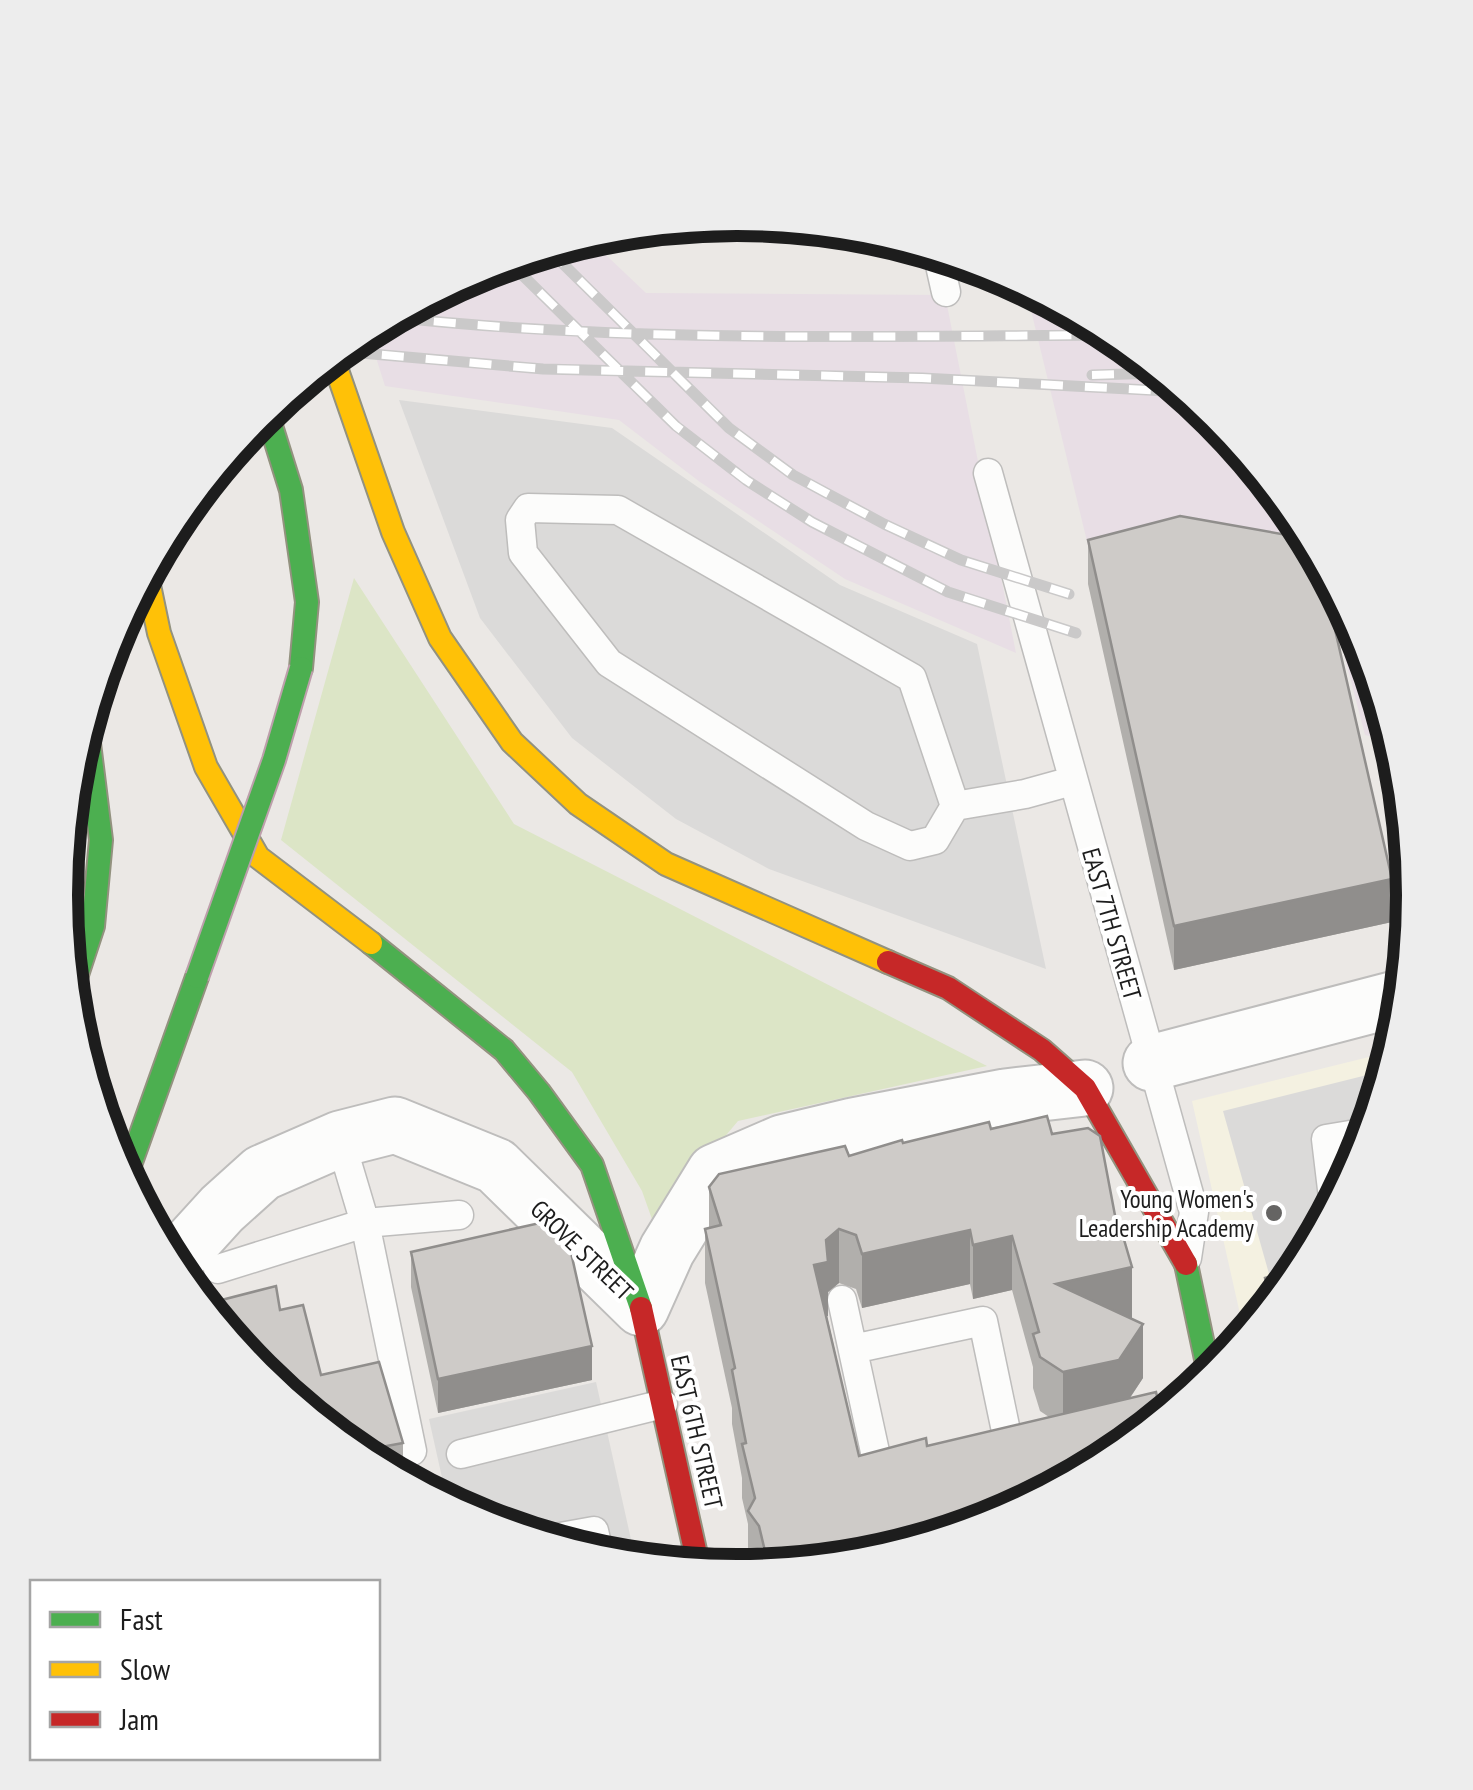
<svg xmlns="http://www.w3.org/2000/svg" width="1473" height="1790" font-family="'PT Sans Narrow',sans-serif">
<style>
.industrial{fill:#e8dee5}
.education{fill:#f4f1e1}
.grass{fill:#dce5c6}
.parking{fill:#dbdad9}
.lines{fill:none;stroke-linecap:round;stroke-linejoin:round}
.lane-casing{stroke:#bebdbc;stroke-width:31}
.street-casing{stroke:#bebdbc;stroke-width:59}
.fast-casing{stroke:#93927f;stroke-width:26}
.slow-casing{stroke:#93927f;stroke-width:26}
.jam-casing{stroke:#93927f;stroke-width:26}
.lane{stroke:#fcfcfb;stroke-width:28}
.street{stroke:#fcfcfb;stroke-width:55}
.fast{stroke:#4caf50;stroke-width:22}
.slow{stroke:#ffc107;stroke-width:22}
.jam{stroke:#c62828;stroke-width:22}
.rail-casing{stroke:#cac9c9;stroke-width:11}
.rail{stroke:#fff;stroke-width:8;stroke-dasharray:22;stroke-linecap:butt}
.fast-bridge-casing{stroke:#bd9fab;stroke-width:26;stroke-linecap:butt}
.fast-bridge{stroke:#4caf50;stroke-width:22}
.wall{fill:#b1afac;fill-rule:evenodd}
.shaded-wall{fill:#908e8c}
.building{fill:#cecbc8;stroke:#908e8c;stroke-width:2.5}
.poi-dot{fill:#656463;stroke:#fff;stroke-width:4}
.labels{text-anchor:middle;stroke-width:8;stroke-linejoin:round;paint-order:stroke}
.street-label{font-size:25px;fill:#1d1d1d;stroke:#fff}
.poi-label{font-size:25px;fill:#1d1d1d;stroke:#fff;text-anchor:end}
.rim{fill:none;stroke:#1d1d1d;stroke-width:12}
</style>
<rect width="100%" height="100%" fill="#ebe8e5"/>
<!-- industrial -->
<path class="industrial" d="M 587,237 L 646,293 L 945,295 L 1016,653 L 845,579 L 700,482 L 619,420 L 385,386 L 367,329 L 478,270 Z
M 1028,298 L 1047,298 L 1113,333 L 1215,417 L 1299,520 L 1362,637 L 1393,742 L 1365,735 L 1319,559 L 1092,562 Z"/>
<!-- education -->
<path class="education" d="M 1393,1051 L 1361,1154 L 1299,1271 L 1245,1336 L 1192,1101 Z"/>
<!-- grass -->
<path class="grass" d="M 354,578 L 514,824 L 987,1066 L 738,1121 L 653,1222 L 642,1191 L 572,1072 L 281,840 Z"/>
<!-- parking -->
<path class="parking" d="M 399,400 L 612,428 L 840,585 L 977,644 L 1046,969 L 769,869 L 676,819 L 572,738 L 480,618 Z
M 1387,1070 L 1361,1154 L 1299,1271 L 1275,1295 L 1223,1111 Z
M 596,1382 L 636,1562 L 604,1558 L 477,1520 L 444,1502 L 447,1500 L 429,1419 Z"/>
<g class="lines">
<defs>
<path id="lane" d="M 937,252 L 946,292
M 988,473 L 1194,1212 L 1187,1258
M 528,508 L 618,510 L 912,678 L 955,806 L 935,840 L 910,846 L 866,826 L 609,663 L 523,553 L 520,520 Z
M 955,806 L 1025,794 L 1072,781
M 340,1139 L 365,1223 L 412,1451
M 1334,1206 L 1326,1139 L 1368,1132
M 218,1269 L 365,1223 L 459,1215
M 842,1300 L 882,1484 L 887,1482
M 853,1349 L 983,1321 L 1011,1455
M 461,1454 L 663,1404
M 544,1540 L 594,1531 L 600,1557"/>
<path id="street" d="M 1151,1063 L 1403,997
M 171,1265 L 222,1209 L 262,1173 L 340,1139 L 395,1125 L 496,1166 L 641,1308 L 667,1250 L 715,1172 L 782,1143 L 853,1126 L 1005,1097 L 1085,1088"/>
<path id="fast" d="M 266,410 L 291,490 L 307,602 L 301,668
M 371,943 L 504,1050 L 539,1092 L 592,1165 L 641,1308
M 70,996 L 93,926 L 101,840 L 86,719
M 125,1179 L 197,977
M 1186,1264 L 1210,1378"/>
<path id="slow" d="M 332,356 L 393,532 L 440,638 L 512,742 L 578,804 L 666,864 L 888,962
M 146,571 L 159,633 L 206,767 L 258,857 L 371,943"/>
<path id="jam" d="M 888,962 L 948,988 L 1042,1050 L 1085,1088 L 1186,1264
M 641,1308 L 699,1568"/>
</defs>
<!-- lane casing -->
<use href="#lane" class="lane-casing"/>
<!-- street casing -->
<use href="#street" class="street-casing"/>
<!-- fast casing -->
<use href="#fast" class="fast-casing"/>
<!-- slow casing -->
<use href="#slow" class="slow-casing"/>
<!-- jam casing -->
<use href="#jam" class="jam-casing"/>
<!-- lane -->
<use href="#lane" class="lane"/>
<!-- street -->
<use href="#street" class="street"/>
<!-- fast -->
<use href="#fast" class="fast"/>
<!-- slow -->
<use href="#slow" class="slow"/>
<!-- jam -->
<use href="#jam" class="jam"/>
<defs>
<path id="rail" d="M 548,249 L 729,428 L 793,475 L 884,524 L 961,560 L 1069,594
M 508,261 L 676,426 L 746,480 L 812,522 L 948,592 L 1076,633
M 390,317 C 630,343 874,336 1115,335
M 338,351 L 543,369 L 922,378 L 1185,392
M 1092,375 L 1162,373
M 1358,672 L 1373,675
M 1373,707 L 1384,710"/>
</defs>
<!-- rail casing -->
<use href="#rail" class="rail-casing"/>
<!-- rail -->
<use href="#rail" class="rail"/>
<defs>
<path id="fast-bridge" d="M 197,977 L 274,760 L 301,668"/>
</defs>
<!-- fast-bridge casing -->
<use href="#fast-bridge" class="fast-bridge-casing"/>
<!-- fast-bridge -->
<use href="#fast-bridge" class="fast-bridge"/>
</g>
<!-- wall -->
<path class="wall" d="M 1088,540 L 1392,922 L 1174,970 L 1088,584 Z
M 991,1129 L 1052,1134 L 1132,1319 L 1143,1378 L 1130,1398 L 868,1559 L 752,1570 L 748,1565 L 748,1524 L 742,1498 L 742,1478 L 732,1424 L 732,1408 L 705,1283 L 705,1229 L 709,1228 L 709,1187 L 903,1143 ZM 839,1283 L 856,1289 L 862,1308 L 970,1284 L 973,1299 L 1012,1290 L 1033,1367 L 1033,1388 L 1040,1411 L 1049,1417 L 927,1446 L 859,1456 L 827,1316 L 828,1292 Z
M 411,1252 L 592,1380 L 438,1413 L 411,1287 Z
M 1299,1271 L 1265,1312 L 1265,1278 Z
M 280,1310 L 321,1375 L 403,1443 L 403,1480 L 360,1457 L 258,1373 Z"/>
<!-- shaded-wall -->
<path class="shaded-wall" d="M 1392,879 L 1392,922 L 1174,970 L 1174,926 Z
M 839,1229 L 839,1283 L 828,1292 L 828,1316 L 814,1319 L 814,1265 L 826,1240 Z
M 970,1230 L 970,1284 L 862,1308 L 862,1254 Z
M 1012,1236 L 1012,1290 L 973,1299 L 973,1245 Z
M 1132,1267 L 1132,1321 L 1056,1284 Z
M 1143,1324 L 1143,1378 L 1119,1414 L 1063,1426 L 1063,1372 Z
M 592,1346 L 592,1380 L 438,1413 L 438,1379 Z"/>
<!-- building -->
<path class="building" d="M 1180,516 L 1310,539 L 1318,555 L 1392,879 L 1174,926 L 1088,540 Z
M 1047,1116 L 1052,1134 L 1088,1128 L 1100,1136 L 1117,1226 L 1120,1226 L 1132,1267 L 1056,1284 L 1143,1324 L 1119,1360 L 1063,1372 L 1040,1357 L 1033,1334 L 1039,1332 L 1012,1236 L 973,1245 L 970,1230 L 862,1254 L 856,1235 L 839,1229 L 826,1240 L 828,1262 L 814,1265 L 859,1456 L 926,1438 L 927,1446 L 1156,1392 L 1162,1417 L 1112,1458 L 995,1520 L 868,1559 L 769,1568 L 759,1526 L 748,1511 L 755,1498 L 742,1444 L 746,1443 L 732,1370 L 735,1368 L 705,1229 L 721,1225 L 709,1187 L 719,1174 L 845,1146 L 849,1156 L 902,1140 L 903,1143 L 989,1122 L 991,1129 Z
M 544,1222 L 570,1248 L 592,1346 L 438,1379 L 411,1252 Z
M 1300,1268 L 1299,1271 L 1271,1305 L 1265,1278 Z
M 276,1286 L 280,1310 L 303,1305 L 321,1375 L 379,1362 L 403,1443 L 354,1452 L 258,1373 L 202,1305 Z"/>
<!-- markers -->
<circle class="poi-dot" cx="1274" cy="1213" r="10"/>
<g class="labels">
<!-- street labels -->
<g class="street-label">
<text transform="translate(1112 924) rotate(74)" y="9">EAST 7TH STREET</text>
<text transform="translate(582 1250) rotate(44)" y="9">GROVE STREET</text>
<text transform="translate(697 1432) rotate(77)" y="9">EAST 6TH STREET</text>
</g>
<!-- poi labels -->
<g class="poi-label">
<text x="1254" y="1208">Young Women's<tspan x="1254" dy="29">Leadership Academy</tspan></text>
</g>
</g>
<!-- crop -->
<path d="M0 0H1473V1790H0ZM78 895a659 659 0 1 1 1318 0a659 659 0 1 1-1318 0Z" fill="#ededed" fill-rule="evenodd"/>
<path class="rim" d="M78 895a659 659 0 1 1 1318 0a659 659 0 1 1-1318 0Z"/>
<!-- legend -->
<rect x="30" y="1580" width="350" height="180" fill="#ffffff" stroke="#a5a5a5" stroke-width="2.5"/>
<rect x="50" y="1612" width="50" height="15" fill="#4caf50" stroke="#a5a5a5" stroke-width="2.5"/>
<text x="120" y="1630" font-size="30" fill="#1d1d1d">Fast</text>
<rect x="50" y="1662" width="50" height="15" fill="#ffc107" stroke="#a5a5a5" stroke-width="2.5"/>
<text x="120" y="1680" font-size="30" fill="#1d1d1d">Slow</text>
<rect x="50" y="1712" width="50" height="15" fill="#c62828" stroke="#a5a5a5" stroke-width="2.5"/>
<text x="120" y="1730" font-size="30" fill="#1d1d1d">Jam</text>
</svg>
